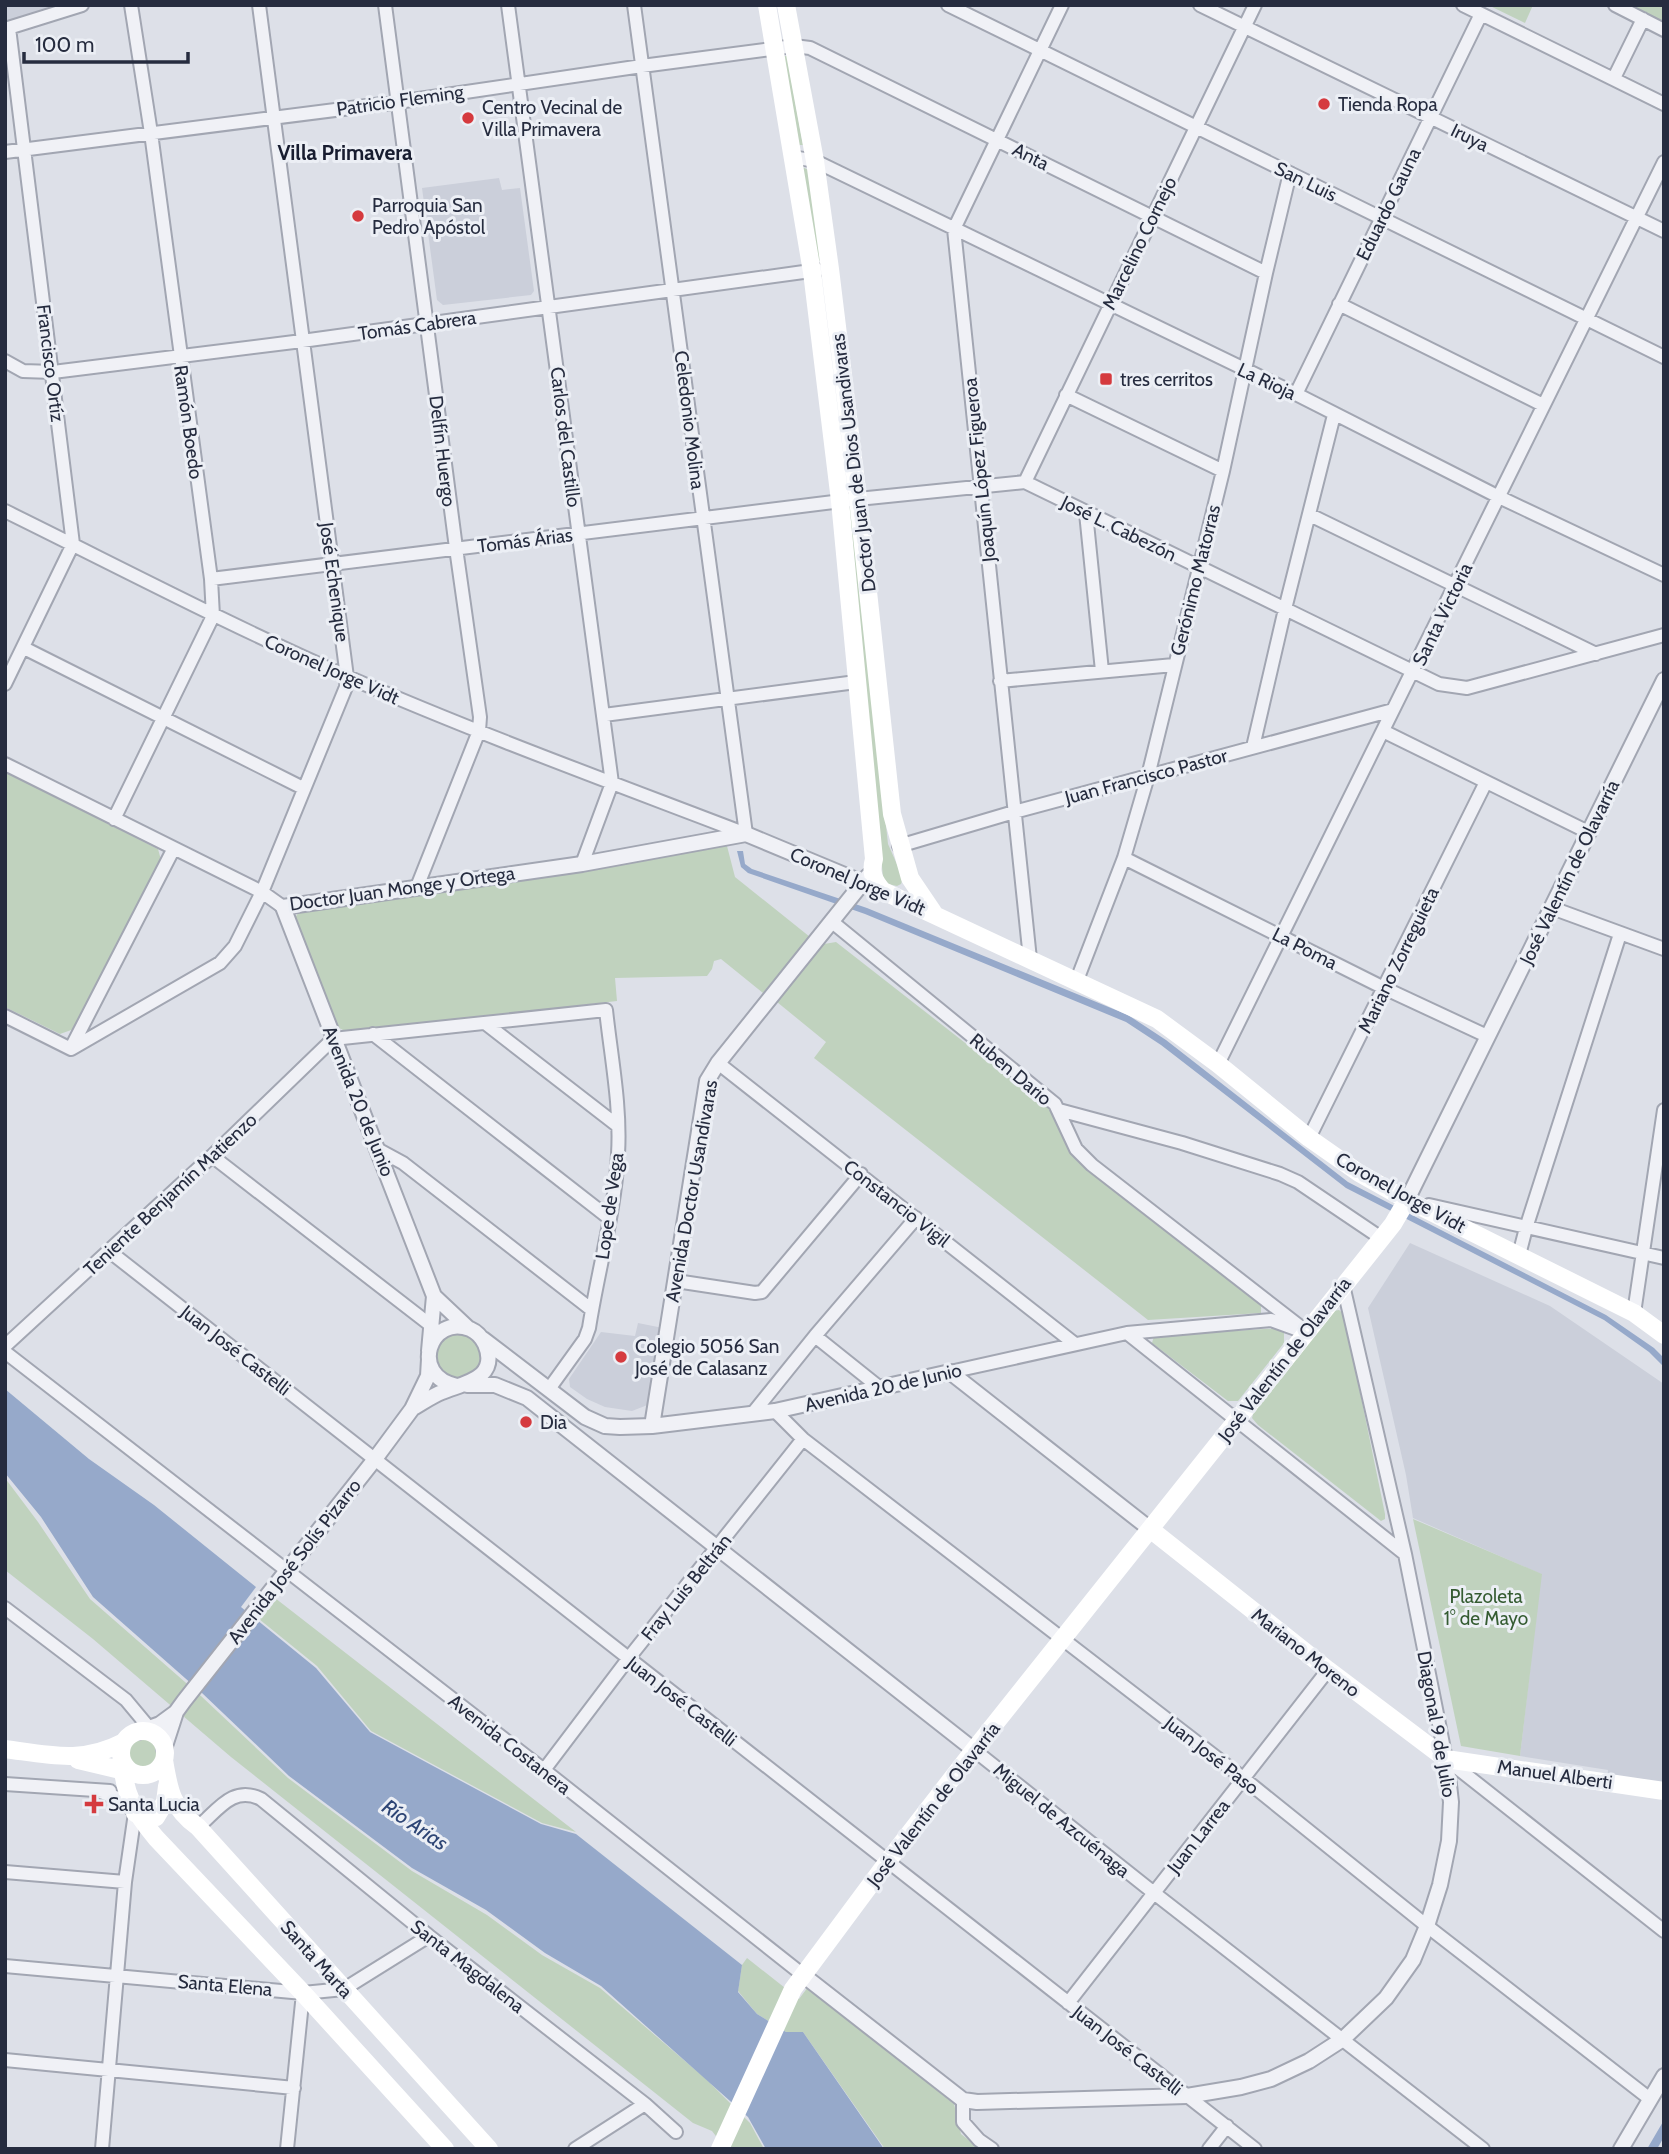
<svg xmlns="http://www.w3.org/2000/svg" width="1669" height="2154" font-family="Cabin,sans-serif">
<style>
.built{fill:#cbcfda}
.green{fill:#c0d2be}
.water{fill:#96a9ca}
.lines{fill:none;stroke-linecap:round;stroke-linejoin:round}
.minor-casing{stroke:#a2a6b2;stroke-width:16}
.tertiary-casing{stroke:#a2a6b2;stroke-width:18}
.minor{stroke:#f0f1f6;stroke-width:12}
.tertiary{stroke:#f0f1f6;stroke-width:14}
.secondary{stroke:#fff;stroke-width:18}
.poi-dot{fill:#d53a3e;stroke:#eceff5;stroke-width:2.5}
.labels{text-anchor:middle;stroke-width:6;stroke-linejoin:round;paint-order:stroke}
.street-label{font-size:19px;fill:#262c3f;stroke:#eceff5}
.poi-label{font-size:19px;fill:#262c3f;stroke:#eceff5;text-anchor:start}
.park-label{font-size:19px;fill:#355c32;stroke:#eceff5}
.neighbourhood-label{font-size:21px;font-weight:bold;fill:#181d30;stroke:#eceff5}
.water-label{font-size:21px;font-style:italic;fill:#2e4575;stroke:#eceff5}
</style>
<rect width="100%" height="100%" fill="#dde0e8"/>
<!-- built -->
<path class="built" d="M 5,5 L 62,5 L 5,22 Z
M 499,178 L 502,190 L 520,188 L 534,291 L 531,295 L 443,305 L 437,300 L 422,188 Z
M 1410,1243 L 1550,1306 L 1664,1384 L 1664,1791 L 1607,1782 L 1608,1770 L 1520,1756 L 1541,1574 L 1413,1518 L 1406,1475 L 1368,1308 Z
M 638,1323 L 663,1328 L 650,1404 L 632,1411 L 605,1407 L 587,1399 L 570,1387 L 569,1379 L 601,1332 L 635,1336 Z"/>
<!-- green -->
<path class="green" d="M 1488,5 L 1533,5 L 1525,23 Z
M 1629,5 L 1664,5 L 1664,23 Z
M 784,56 L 787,56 L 803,145 L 799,145 Z
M 802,167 L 809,170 L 821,261 L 817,260 Z
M 849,505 L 851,505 L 888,844 L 903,878 L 901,884 L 897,886 L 888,884 L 883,877 L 847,510 Z
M 5,772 L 158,849 L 161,860 L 74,1029 L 60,1034 L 5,1007 Z
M 727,846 L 735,877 L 810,937 L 763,993 L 721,959 L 714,961 L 712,969 L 707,976 L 615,978 L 617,1001 L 347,1032 L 337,1027 L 294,919 L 299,912 Z
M 836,942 L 1051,1110 L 1077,1161 L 1261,1304 L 1261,1313 L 1148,1320 L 814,1058 L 826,1042 L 777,1002 L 824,944 Z
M 1339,1310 L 1344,1314 L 1385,1514 L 1385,1519 L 1381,1521 L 1258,1425 L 1252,1418 L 1254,1411 L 1333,1311 Z
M 1280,1328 L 1284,1331 L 1284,1343 L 1238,1401 L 1228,1401 L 1152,1343 L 1154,1336 Z
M 463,1332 L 477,1338 L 486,1360 L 475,1377 L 450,1380 L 442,1376 L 435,1362 L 435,1350 L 444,1336 Z
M 5,1478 L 38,1522 L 90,1599 L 201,1696 L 288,1778 L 412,1871 L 487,1915 L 542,1955 L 600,1988 L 706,2079 L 750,2123 L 764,2149 L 726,2149 L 712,2131 L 693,2123 L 231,1757 L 93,1639 L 5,1570 Z
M 1413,1519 L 1542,1574 L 1520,1756 L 1461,1746 Z
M 275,1598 L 576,1832 L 542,1823 L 371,1731 L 317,1666 L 259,1619 Z
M129 1752a15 15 0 1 1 30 0a15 15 0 1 1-30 0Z
M 747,1958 L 799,1999 L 808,1987 L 954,2104 L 961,2134 L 980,2149 L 885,2149 L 803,2032 L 786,2032 L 757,2014 L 738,1991 L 742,1965 Z"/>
<!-- water -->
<path class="water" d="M 737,851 L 743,851 L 745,864 L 752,869 L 867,908 L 1128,1015 L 1166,1040 L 1348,1182 L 1606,1315 L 1654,1348 L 1664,1358 L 1664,1367 L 1649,1352 L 1604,1320 L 1346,1188 L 1161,1045 L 1126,1022 L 865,914 L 748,873 L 741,867 Z
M 5,1389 L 89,1459 L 154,1505 L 256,1587 L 241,1607 L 316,1668 L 370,1732 L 541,1824 L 576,1834 L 742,1965 L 738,1992 L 757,2014 L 786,2032 L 803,2032 L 884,2149 L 766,2149 L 748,2117 L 601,1986 L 545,1953 L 486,1910 L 412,1868 L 289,1776 L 202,1693 L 93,1597 L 41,1517 L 5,1473 Z
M 1664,2120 L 1664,2137 L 1657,2149 L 1647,2149 Z"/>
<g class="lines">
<defs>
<path id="minor" d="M 385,5 L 456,548 L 480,717 L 479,731 L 417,887
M 508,5 L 612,783 L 582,864
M 948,5 L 1664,357
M 1200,5 L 1664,231
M 1463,5 L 1664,104
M 1615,5 L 1664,30
M 5,29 L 82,5
M 1614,78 L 1643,19
M 5,152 L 398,102 L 642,66 L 794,46 L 810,48 L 1266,273
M 793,157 L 815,161 L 1296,394 L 1499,497 L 1664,575
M 1339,304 L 1543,405
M 5,361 L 23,371 L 53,372 L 302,341 L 818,270
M 1296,394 L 1481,14
M 1066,395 L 1223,471
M 1025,482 L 1255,5
M 5,511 C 119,567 231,626 348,677 C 479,734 613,783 746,834 L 634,5
M 1086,513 L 1102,671
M 1310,515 L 1596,654
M 211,579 L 858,499 L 1025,482 L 1439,684 L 1467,688 L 1664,635
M 24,648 L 303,788
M 1000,681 L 1174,665
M 5,684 L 73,544 L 9,28
M 604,715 L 856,682
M 1383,731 L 1588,832
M 1253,747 L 1285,609 L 1334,415
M 5,764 L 262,892 L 283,907
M 114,819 L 213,616 L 211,579 L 151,133 L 131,5
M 899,846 L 1014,812 L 1393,710
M 1124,858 L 1384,988 L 1487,1036
M 1552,908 L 1664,949
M 831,921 L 1055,1104 L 1076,1149 L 1092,1165 L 1307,1332
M 1030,959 L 954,229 L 1062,5
M 1077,980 L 1124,858 L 1148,776 L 1223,471 L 1266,273 L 1290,173
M 5,1016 L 71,1049
M 485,1023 L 618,1126
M 373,1034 L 609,1218
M 71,1048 L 173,850
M 71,1049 L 220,963 L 235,946 L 262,892 L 346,687 L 347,677 L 259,5
M 718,1063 L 1075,1344
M 1218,1064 L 1664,162
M 1059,1110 L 1182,1143 L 1280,1174 L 1298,1182 L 1381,1238
M 1309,1138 L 1486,782
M 379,1150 L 403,1163 L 592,1310
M 212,1156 L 433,1327
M 1429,1205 L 1664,1258
M 109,1251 L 1255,2149
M 1519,1255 L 1526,1228 L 1620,934
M 676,1281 L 755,1293 L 762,1292 L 861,1174
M 1343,1285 L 1405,1554 L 1446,1759 L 1664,1931
M 1634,1313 L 1664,1110
M 1127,1333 L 1405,1554
M 815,1336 L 880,1388
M 5,1346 L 212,1156 L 333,1039 L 606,1010 C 611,1057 621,1106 618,1154 C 615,1212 598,1270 589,1328 L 585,1339 L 549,1389
M 5,1352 L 544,1770 L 803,1975
M 950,1372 L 1127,1333 L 1271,1320 L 1296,1329
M 775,1411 L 803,1439 L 1243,1778 L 1427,1926 L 1650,2099
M 753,1413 L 815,1336 L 916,1218
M 5,1608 L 126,1700 L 156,1736
M 974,1750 L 1154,1893 L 1483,2149
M 544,1770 L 628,1659 L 803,1439
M 5,1784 L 110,1791
M 101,1792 L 123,1800 L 135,1813 L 125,1882 L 102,2149
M 198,1827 C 218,1810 233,1785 261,1799 L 429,1936 L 645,2104 L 676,2132
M 5,1872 L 125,1882
M 5,1966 L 303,1993 L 344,1989 L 429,1936
M 1068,2003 L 1328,1670
M 5,2060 L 294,2088
M 963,2100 L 963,2122 L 979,2140 L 992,2149
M 287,2149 L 303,1993
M 575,2149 L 645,2104
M 1209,2149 L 1227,2126"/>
<path id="tertiary" d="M 1407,1200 L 1664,680
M 434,1296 L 468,1328
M 483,1339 L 585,1417 L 605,1426 L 620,1427 L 652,1426 L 775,1411 L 950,1372 L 1150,1529
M 429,1351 L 434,1296 L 283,907 L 582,864 L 746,834 L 883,891
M 467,1385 L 495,1385 L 527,1398 L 974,1750
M 413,1408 C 422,1403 432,1396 442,1392 C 463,1383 500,1379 485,1344 C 482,1338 477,1332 470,1329 C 430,1313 408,1376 457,1386
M 652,1426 L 707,1081 L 718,1063 L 868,876
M 138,1732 L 160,1724 L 175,1713
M 164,1749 L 176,1712 L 184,1701 L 375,1459 L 412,1409 L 428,1376 L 429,1359
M 803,1975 L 963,2100 L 977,2102 L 1187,2096 L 1241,2087 L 1271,2079 L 1309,2061 L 1343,2039 L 1386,1998 L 1413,1960 L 1427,1926 L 1440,1885 L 1449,1841 L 1451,1802 L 1446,1759
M 1621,2149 L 1664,2076"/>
</defs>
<!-- minor casing -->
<use href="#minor" class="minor-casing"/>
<!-- tertiary casing -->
<use href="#tertiary" class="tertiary-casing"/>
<!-- minor -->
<use href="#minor" class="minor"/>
<!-- tertiary -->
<use href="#tertiary" class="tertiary"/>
<!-- secondary -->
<path class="secondary" d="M 767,5 L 812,272 L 840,501 L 874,859 C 870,873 874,881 883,891 L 1157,1019 L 1218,1064 L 1309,1138 L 1359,1173 L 1407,1200 L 1634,1313 L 1664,1335
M 786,5 L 815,161 L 830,269 L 858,499 L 892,814 L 910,878 L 933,912
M 1150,1529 L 1328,1670 L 1446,1759 L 1664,1791
M121 1753a22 22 0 1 1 44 0a22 22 0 1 1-44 0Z
M 5,1749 C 50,1755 82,1764 124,1742
M 78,1760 L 133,1773
M 164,1760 C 169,1791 172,1808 198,1827 L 489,2149
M 122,1761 C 124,1794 135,1813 156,1838 L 303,1993 L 445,2149
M 135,1813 L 146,1818 L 156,1817 L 165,1802 L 167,1786
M 720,2149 L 793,1989 L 888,1861 L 974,1750 L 1393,1224 L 1407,1200"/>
</g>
<!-- markers -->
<g class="poi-dot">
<circle cx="1324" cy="104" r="7"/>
<circle cx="468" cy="118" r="7"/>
<circle cx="358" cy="216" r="7"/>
<rect x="1099" y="372" width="14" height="14" rx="3.5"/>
<circle cx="621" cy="1357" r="7"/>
<circle cx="526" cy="1422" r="7"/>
<path d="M90.5 1793.5h7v7h7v7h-7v7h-7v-7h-7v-7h7z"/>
</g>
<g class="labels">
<!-- street labels -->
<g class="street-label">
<text transform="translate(400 100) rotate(-8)" y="7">Patricio Fleming</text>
<text transform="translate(1470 137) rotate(26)" y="7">Iruya</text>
<text transform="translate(1031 156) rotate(27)" y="7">Anta</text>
<text transform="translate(1306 181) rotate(26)" y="7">San Luis</text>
<text transform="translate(1388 204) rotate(-64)" y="7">Eduardo Gauna</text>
<text transform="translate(1139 243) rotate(-64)" y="7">Marcelino Cornejo</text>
<text transform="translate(417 325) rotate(-8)" y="7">Tomás Cabrera</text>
<text transform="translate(51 363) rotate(83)" y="7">Francisco Ortíz</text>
<text transform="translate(1267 381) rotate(25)" y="7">La Rioja</text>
<text transform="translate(690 420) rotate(83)" y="7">Celedonio Molina</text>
<text transform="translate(189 422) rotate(82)" y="7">Ramón Boedo</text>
<text transform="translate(566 437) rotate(83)" y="7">Carlos del Castillo</text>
<text transform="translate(443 451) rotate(83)" y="7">Delfín Huergo</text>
<text transform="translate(853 463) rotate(-97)" y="7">Doctor Juan de Dios Usandivaras</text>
<text transform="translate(979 470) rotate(-96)" y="7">Joaquín López Figueroa</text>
<text transform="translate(1119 528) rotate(26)" y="7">José L. Cabezón</text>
<text transform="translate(525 540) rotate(-7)" y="7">Tomás Árias</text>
<text transform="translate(1195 580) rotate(-76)" y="7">Gerónimo Matorras</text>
<text transform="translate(335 582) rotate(82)" y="7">José Echenique</text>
<text transform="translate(1442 614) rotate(-64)" y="7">Santa Victoria</text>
<text transform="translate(332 669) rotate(24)" y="7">Coronel Jorge Vidt</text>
<text transform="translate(1146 776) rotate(-15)" y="7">Juan Francisco Pastor</text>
<text transform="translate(1569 872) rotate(-64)" y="7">José Valentín de Olavarría</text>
<text transform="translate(858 881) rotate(23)" y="7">Coronel Jorge Vidt</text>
<text transform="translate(402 888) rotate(-8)" y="7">Doctor Juan Monge y Ortega</text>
<text transform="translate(1305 948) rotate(27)" y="7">La Poma</text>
<text transform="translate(1398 960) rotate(-64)" y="7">Mariano Zorreguieta</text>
<text transform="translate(1011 1069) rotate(40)" y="7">Ruben Dario</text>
<text transform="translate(359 1101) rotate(68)" y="7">Avenida 20 de Junio</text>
<text transform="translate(691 1191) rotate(-80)" y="7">Avenida Doctor Usandivaras</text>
<text transform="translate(1401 1192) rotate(29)" y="7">Coronel Jorge Vidt</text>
<text transform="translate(170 1194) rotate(-43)" y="7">Teniente Benjamín Matienzo</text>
<text transform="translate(897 1203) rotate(38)" y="7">Constancio Vigil</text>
<text transform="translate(609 1206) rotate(-82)" y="7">Lope de Vega</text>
<text transform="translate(236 1350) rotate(38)" y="7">Juan José Castelli</text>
<text transform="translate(1284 1359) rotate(-52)" y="7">José Valentín de Olavarría</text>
<text transform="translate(883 1387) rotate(-13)" y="7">Avenida 20 de Junio</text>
<text transform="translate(294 1561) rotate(-52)" y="7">Avenida José Solís Pizarro</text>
<text transform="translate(686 1587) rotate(-51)" y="7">Fray Luis Beltrán</text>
<text transform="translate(1306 1652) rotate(38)" y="7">Mariano Moreno</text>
<text transform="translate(682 1701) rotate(38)" y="7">Juan José Castelli</text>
<text transform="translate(1437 1724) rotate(80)" y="7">Diagonal 9 de Julio</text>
<text transform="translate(510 1744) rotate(38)" y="7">Avenida Costanera</text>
<text transform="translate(1212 1755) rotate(38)" y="7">Juan José Paso</text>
<text transform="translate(1555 1774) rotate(8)" y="7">Manuel Alberti</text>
<text transform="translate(933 1804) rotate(-52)" y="7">José Valentín de Olavarría</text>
<text transform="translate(1062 1820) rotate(39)" y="7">Miguel de Azcuénaga</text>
<text transform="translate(1198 1836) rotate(-52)" y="7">Juan Larrea</text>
<text transform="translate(317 1959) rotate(48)" y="7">Santa Marta</text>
<text transform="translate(468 1966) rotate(38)" y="7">Santa Magdalena</text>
<text transform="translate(225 1985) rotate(5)" y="7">Santa Elena</text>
<text transform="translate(1128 2050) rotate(38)" y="7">Juan José Castelli</text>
</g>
<!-- poi labels -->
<g class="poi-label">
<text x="1338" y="111">Tienda Ropa</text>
<text x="482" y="114">Centro Vecinal de<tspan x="482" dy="22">Villa Primavera</tspan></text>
<text x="372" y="212">Parroquia San<tspan x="372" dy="22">Pedro Apóstol</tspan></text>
<text x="1120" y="386">tres cerritos</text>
<text x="635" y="1353">Colegio 5056 San<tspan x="635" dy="22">José de Calasanz</tspan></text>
<text x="540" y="1429">Dia</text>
<text x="108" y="1811">Santa Lucia</text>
</g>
<!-- park labels -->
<g class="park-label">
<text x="1486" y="1603">Plazoleta<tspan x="1486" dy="22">1° de Mayo</tspan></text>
</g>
<!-- neighbourhood labels -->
<g class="neighbourhood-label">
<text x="345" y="160">Villa Primavera</text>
</g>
<!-- water labels -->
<g class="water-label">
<text transform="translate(415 1825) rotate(34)" y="7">Río Arias</text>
</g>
</g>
<!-- border -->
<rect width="1669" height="2154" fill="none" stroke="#262c3f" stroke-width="14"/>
<!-- scale -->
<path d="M24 52v10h164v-10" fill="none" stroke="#262c3f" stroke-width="3.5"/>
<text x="35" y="52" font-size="21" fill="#262c3f" stroke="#eceff5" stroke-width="5" paint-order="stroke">100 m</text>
</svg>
